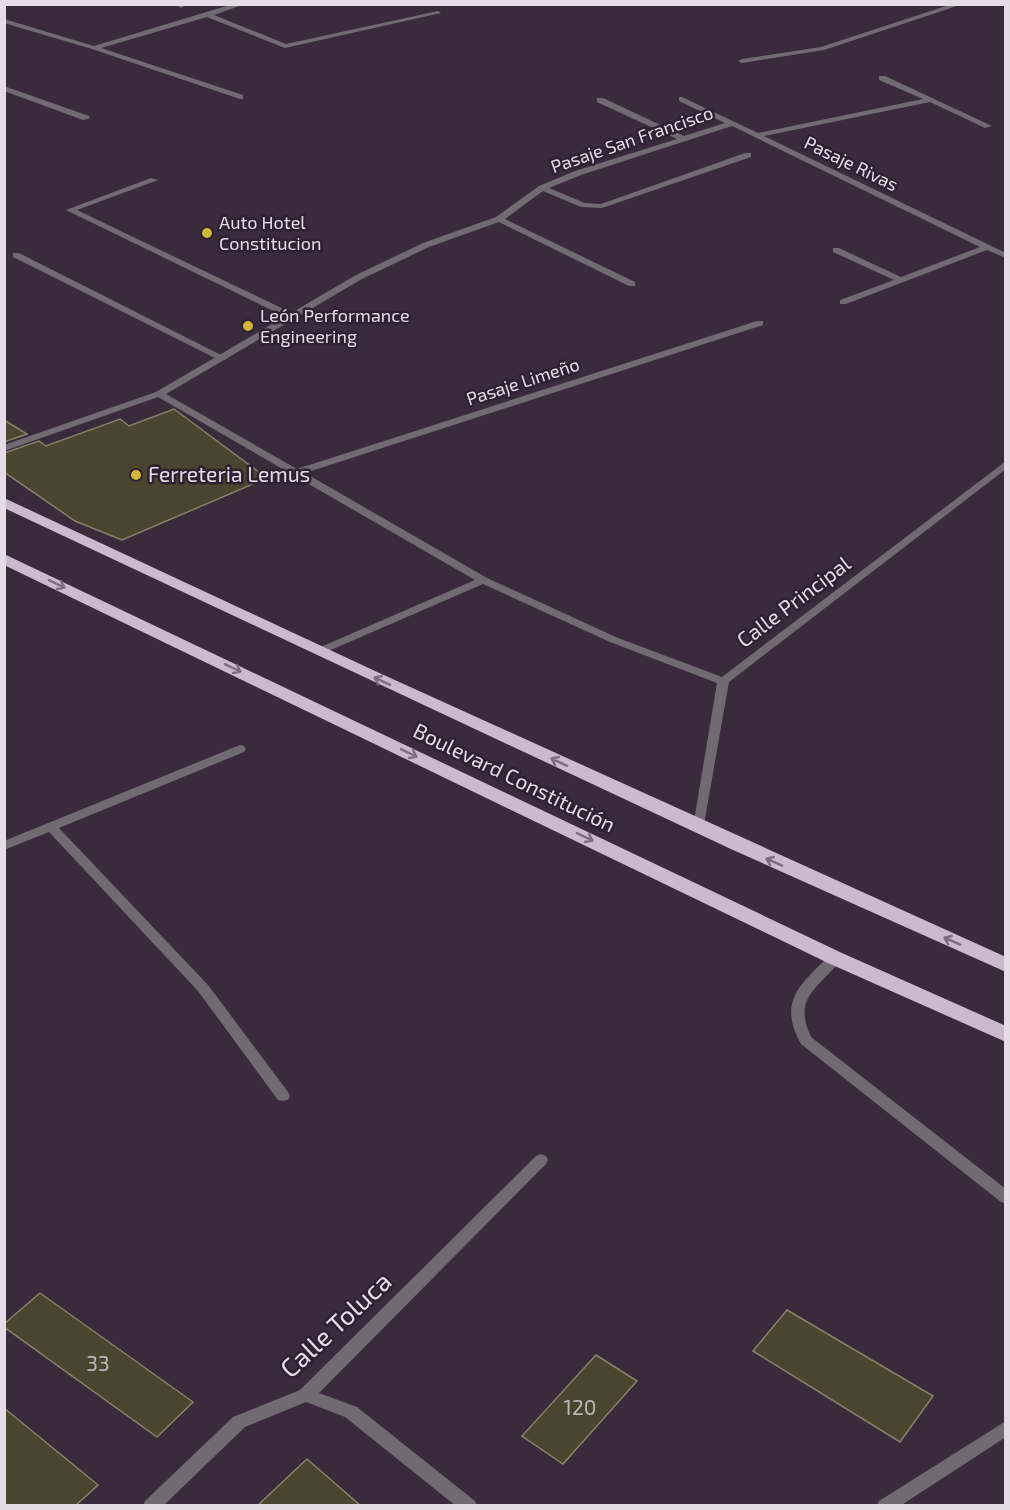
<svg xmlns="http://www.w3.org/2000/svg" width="1010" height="1510" font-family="'Exo 2',sans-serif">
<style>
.building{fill:#4a452f;stroke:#878269;stroke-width:1.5}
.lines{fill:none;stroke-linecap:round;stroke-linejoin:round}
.lane{fill:#716a73;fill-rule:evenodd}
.street{fill:#716a73;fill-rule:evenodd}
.highway{fill:#cbb9cf;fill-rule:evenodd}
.oneway{stroke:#7c6d80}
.poi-dot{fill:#d2b635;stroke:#2e2132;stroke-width:2}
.labels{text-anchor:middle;stroke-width:5;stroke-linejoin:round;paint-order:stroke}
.far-street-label{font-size:18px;fill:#e5dce8;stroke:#2e2132}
.far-poi-label{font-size:18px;fill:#e5dce8;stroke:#2e2132;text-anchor:start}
.poi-label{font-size:21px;fill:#e5dce8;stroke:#2e2132;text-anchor:start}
.street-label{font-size:21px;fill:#e5dce8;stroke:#2e2132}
.near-number-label{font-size:21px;fill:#beb6ba}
.near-street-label{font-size:26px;fill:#e5dce8;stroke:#2e2132}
</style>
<rect width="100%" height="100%" fill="#392b3c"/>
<!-- building -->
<path class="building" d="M 174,409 L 267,478 L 122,540 L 75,521 L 4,472 L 4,453 L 39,441 L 46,446 L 120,419 L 129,426 Z
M 4,420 L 27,434 L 4,442 Z
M 40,1293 L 193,1402 L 157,1437 L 4,1327 L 4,1324 Z
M 787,1310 L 933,1396 L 900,1442 L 753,1351 Z
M 596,1355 L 637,1381 L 563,1464 L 522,1436 Z
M 4,1408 L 98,1485 L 75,1506 L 4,1506 Z
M 307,1459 L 361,1506 L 257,1506 Z"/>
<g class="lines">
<!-- lane -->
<path class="lane" d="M 151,178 L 158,180 L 77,210 L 296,315 L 296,319 L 290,319 L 66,210 Z
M 13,253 L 19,253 L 227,358 L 225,360 L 219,360 L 13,257 Z"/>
<!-- street -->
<path class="street" d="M 174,4 L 183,4 L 184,6 L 181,8 Z
M 233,4 L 245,4 L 214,15 L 286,44 L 438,11 L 441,13 L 285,48 L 207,17 L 101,48 L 243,95 L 243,99 L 240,99 L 92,49 L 4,23 L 4,19 L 94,46 Z
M 952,4 L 963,4 L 824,50 L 742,63 L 738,61 L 742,59 L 821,47 Z
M 879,76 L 885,76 L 992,126 L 985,128 L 930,102 L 764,136 L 1006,253 L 1006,258 L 987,250 L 846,304 L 840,304 L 840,300 L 894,280 L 833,252 L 833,248 L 839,248 L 901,277 L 980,247 L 732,126 L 581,175 L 549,188 L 585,203 L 601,204 L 745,153 L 751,153 L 751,157 L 602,208 L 581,207 L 543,191 L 505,219 L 635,282 L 635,286 L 629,286 L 499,222 L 429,247 L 362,279 L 166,394 L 297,469 L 757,321 L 763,321 L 763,325 L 305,473 L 487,578 L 618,638 L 722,677 L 1006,461 L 1006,469 L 729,682 L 703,830 L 699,831 L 693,827 L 717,683 L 610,642 L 483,584 L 324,653 L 316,653 L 314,651 L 316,649 L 475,580 L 158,397 L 4,451 L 4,445 L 156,392 L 356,275 L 423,243 L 496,217 L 539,186 L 575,171 L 677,139 L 597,102 L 597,98 L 603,98 L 684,136 L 725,123 L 679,101 L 679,97 L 682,97 L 758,133 L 923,99 L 879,80 Z
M 4,86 L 89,116 L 90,118 L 83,120 L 4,91 Z
M 240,745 L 244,746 L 246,749 L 244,752 L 59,828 L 208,985 L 288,1092 L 290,1096 L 288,1100 L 283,1101 L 278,1100 L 198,991 L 49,832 L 4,850 L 4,841 Z
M 835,953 L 840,955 L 842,958 C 822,987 791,995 811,1037 L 1006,1189 L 1006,1204 L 1001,1202 L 801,1044 C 777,1001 801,984 830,955 Z
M 541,1154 L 546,1156 L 548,1160 L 546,1164 L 319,1393 L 357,1407 L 475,1501 L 477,1506 L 456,1506 L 345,1417 L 306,1402 L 245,1427 L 163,1506 L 143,1506 L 145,1501 L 233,1417 L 300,1390 L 536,1156 Z
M 1006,1421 L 1006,1437 L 900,1506 L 877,1506 L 879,1501 Z"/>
<!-- highway -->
<path class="highway" d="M 4,498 L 375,671 L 1006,957 L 1006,972 L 733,850 L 4,508 Z
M 4,554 L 842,953 L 1006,1026 L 1006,1042 L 828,963 L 4,565 Z"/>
</g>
<!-- one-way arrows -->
<defs><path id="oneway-shaft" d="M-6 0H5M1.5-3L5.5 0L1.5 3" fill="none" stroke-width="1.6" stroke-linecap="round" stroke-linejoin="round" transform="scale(1.5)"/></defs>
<g class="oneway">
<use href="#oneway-shaft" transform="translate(57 584) rotate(26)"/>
<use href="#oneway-shaft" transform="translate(233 668) rotate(26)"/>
<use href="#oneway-shaft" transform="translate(382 681) rotate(-155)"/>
<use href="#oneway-shaft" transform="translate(409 753) rotate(26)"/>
<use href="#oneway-shaft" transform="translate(559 762) rotate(-155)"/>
<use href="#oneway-shaft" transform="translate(585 837) rotate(26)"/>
<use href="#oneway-shaft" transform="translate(774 862) rotate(-156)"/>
<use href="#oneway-shaft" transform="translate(952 941) rotate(-156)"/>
</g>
<!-- markers -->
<g class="poi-dot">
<circle cx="207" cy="233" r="6"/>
<circle cx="248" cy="326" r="6"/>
<circle cx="136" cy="475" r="6"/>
</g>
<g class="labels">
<!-- far-street labels -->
<g class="far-street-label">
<text transform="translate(632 140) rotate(-19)" y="6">Pasaje San Francisco</text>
<text transform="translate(851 164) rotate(26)" y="6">Pasaje Rivas</text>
<text transform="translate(523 382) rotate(-18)" y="6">Pasaje Limeño</text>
</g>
<!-- far-poi labels -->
<g class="far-poi-label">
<text x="219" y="229">Auto Hotel<tspan x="219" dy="21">Constitucion</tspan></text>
<text x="260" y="322">León Performance<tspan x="260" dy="21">Engineering</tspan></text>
</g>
<!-- poi labels -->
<g class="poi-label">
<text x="148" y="482">Ferreteria Lemus</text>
</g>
<!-- street labels -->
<g class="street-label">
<text transform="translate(794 602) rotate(-37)" y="7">Calle Principal</text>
<text transform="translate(514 778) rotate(26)" y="7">Boulevard Constitución</text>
</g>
<!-- near-number labels -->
<g class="near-number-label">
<text x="98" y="1371">33</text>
<text x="580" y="1415">120</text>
</g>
<!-- near-street labels -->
<g class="near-street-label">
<text transform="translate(336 1325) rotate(-43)" y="9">Calle Toluca</text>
</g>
</g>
<!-- border -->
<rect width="1010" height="1510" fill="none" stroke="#e5dce8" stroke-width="12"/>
</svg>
